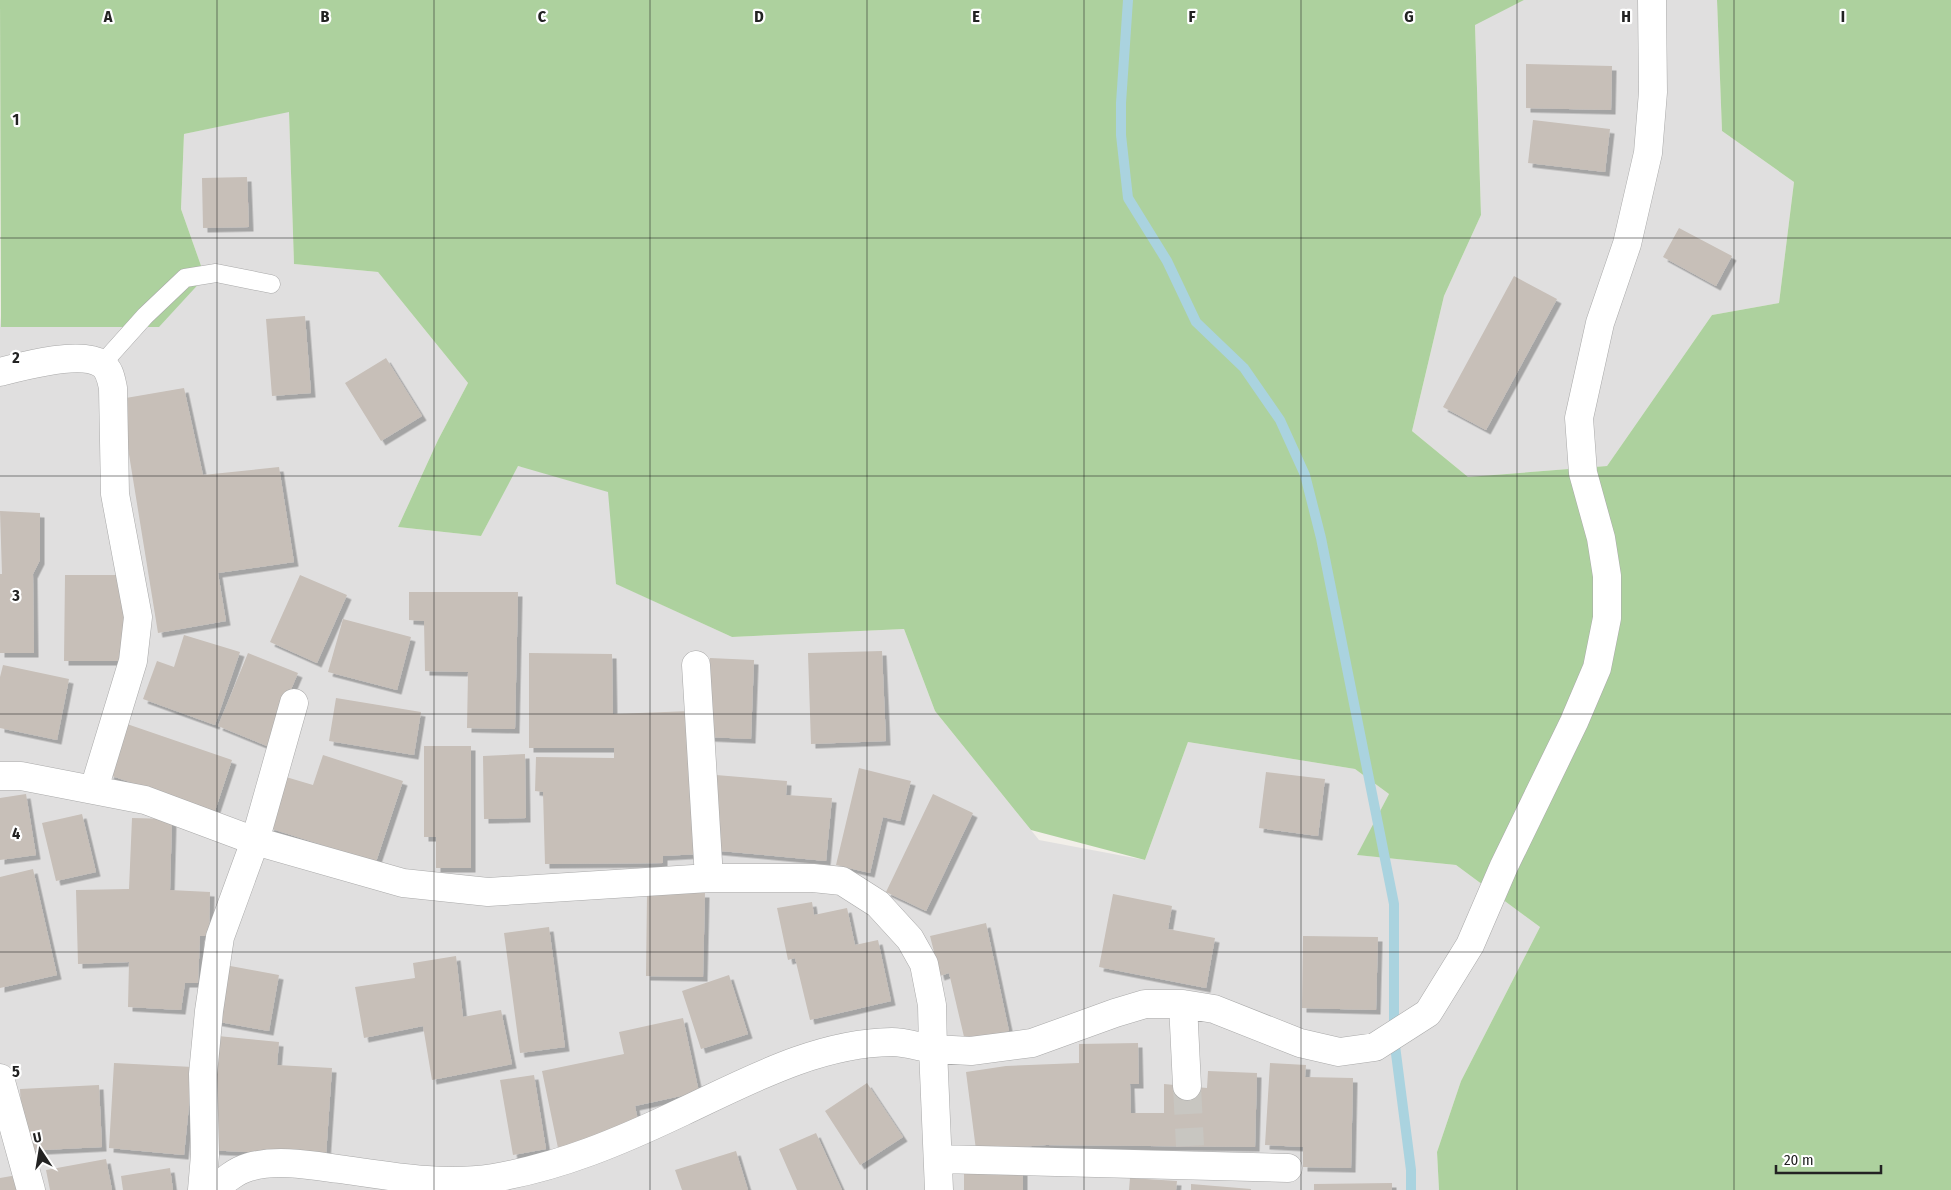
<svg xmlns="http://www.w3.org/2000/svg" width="1951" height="1190" font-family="'Fira Sans Condensed',sans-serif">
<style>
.residential{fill:#e0dfdf}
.forest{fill:#add19e}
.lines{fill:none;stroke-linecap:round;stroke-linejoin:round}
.stream{stroke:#aad3df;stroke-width:10}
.building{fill:#c7bfb8;filter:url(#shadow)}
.minor-tunnel{stroke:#c8c6c1;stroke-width:28;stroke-dasharray:28 14;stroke-linecap:butt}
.service-casing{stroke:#a9a9a9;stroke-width:19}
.minor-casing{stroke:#a9a9a9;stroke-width:29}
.service{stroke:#fff;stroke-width:18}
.minor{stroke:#fff;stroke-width:28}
.grid{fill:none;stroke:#222;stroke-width:1;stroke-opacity:0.55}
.grid-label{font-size:16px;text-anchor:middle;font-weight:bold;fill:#222;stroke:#fff;stroke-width:4.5;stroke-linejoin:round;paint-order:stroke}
</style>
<defs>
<filter id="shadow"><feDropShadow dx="4.5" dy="4.5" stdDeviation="0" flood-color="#0004"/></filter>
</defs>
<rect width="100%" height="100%" fill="#f2efe9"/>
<!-- residential -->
<path class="residential" d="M 1524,0 L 1717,0 L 1722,131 L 1794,182 L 1779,303 L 1712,315 L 1607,466 L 1468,477 L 1412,431 L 1444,296 L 1481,215 L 1475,24 Z
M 289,111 L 294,264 L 378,272 L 468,383 L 438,440 L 398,527 L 481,536 L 517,466 L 608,481 L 617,584 L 732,637 L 904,629 L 935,711 L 1039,840 L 1145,860 L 1188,742 L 1355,769 L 1389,794 L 1358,855 L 1456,865 L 1540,927 L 1461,1081 L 1437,1152 L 1439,1190 L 0,1190 L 0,316 L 1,326 L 205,277 L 181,209 L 184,134 Z"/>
<!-- forest -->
<path class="forest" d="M 0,0 L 1524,0 L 1475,25 L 1481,215 L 1444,296 L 1412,431 L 1468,477 L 1607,466 L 1712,315 L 1779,303 L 1794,182 L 1722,131 L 1717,0 L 1951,0 L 1951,1190 L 1439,1190 L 1437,1152 L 1461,1081 L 1540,927 L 1456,865 L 1357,855 L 1389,794 L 1355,769 L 1188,742 L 1145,860 L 1031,830 L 935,711 L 904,629 L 732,637 L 616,584 L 608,492 L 518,466 L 481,536 L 398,527 L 438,440 L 468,383 L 378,272 L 294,264 L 289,112 L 184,134 L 181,209 L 205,277 L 159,327 L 1,327 Z"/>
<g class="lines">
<!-- stream -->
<path class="stream" d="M 1128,0 L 1121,103 L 1121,135 L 1128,198 L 1167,261 L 1196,322 L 1244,368 L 1280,420 L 1305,475 L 1321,538 L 1394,904 L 1394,1038 L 1411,1170 L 1411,1190"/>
</g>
<!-- building -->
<path class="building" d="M 1526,64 L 1612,66 L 1611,110 L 1526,108 Z
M 1533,120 L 1610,129 L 1605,172 L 1528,163 Z
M 247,177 L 249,227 L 203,228 L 202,178 Z
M 1679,228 L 1732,256 L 1716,286 L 1663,257 Z
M 1514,276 L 1557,299 L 1486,430 L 1443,407 Z
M 305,316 L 311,393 L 272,396 L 266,319 Z
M 386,358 L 422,416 L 381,441 L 345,383 Z
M 184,388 L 203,475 L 279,467 L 294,562 L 218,573 L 226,621 L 158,633 L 120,399 Z
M 0,511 L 40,513 L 40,560 L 33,574 L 34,653 L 0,653 L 0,574 L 2,574 Z
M 65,575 L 129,575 L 128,661 L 64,661 Z
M 300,575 L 347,595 L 317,663 L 270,642 Z
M 409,592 L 518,592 L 515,729 L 467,728 L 468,672 L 425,671 L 424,621 L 409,620 Z
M 343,619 L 411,637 L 397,690 L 328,672 Z
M 184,635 L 240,652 L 215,725 L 143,699 L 157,661 L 174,667 Z
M 882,651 L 886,741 L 811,744 L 808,653 Z
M 248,653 L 298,673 L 267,746 L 218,726 Z
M 529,653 L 612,654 L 613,714 L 691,711 L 699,854 L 663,856 L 663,863 L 545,864 L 543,792 L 535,791 L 536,757 L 614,758 L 614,748 L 529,748 Z
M 710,658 L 754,660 L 751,739 L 707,737 Z
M 3,665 L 69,679 L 57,740 L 0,728 L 0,677 Z
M 336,698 L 421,712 L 414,755 L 329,741 Z
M 127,724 L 232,760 L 215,811 L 109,775 Z
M 424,746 L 471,746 L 471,868 L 436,868 L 436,837 L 424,837 Z
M 525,754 L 526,818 L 484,819 L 483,756 Z
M 323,755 L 403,781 L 376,862 L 269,828 L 286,777 L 313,785 Z
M 859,768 L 911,781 L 900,821 L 883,817 L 870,873 L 836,865 Z
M 1266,772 L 1325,779 L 1318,836 L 1259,828 Z
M 716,775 L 787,781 L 786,795 L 832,798 L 826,861 L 710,850 Z
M 26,794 L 36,855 L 0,860 L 0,798 Z
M 933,794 L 973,813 L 926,911 L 886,892 Z
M 82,814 L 96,872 L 56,881 L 42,823 Z
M 132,818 L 172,819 L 170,890 L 210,892 L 209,936 L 200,936 L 198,983 L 185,983 L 181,1010 L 128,1007 L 129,962 L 78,964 L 76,890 L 129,889 Z
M 33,869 L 57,975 L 0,988 L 0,877 Z
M 647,892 L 705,893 L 703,977 L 646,976 Z
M 1113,894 L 1172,906 L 1168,929 L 1215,938 L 1206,988 L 1099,967 Z
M 812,902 L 814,915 L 847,908 L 855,945 L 878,940 L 891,1001 L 810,1020 L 795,958 L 788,960 L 777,908 Z
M 986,923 L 1009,1031 L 965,1041 L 949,973 L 940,976 L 930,936 Z
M 549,927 L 565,1047 L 520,1053 L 504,933 Z
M 1303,936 L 1378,937 L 1376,1010 L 1302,1008 Z
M 456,956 L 463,1017 L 501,1010 L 512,1064 L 432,1080 L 423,1026 L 364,1038 L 355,987 L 415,978 L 413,963 Z
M 225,965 L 279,975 L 269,1031 L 214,1021 Z
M 729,975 L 748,1034 L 701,1049 L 682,991 Z
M 683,1018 L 699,1092 L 635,1106 L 640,1130 L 558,1148 L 542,1071 L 624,1054 L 619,1032 Z
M 218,1036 L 279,1042 L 277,1065 L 332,1068 L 326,1156 L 206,1150 Z
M 1138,1043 L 1139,1084 L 1130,1084 L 1131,1113 L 1164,1113 L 1164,1084 L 1207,1088 L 1208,1071 L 1257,1073 L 1255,1147 L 1046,1145 L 976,1150 L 966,1072 L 1006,1066 L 1079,1063 L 1079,1044 Z
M 114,1063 L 193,1067 L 184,1155 L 109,1148 Z
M 1270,1063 L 1306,1065 L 1305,1077 L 1353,1078 L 1351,1168 L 1303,1167 L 1303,1147 L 1265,1145 Z
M 534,1075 L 546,1149 L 513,1155 L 500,1080 Z
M 867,1083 L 903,1137 L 860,1165 L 825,1111 Z
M 99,1085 L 102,1147 L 23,1151 L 20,1089 Z
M 816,1133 L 842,1190 L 797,1190 L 779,1149 Z
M 736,1151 L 748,1190 L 682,1190 L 675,1170 Z
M 106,1159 L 112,1190 L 50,1190 L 46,1170 Z
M 1023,1167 L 1023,1190 L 964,1190 L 964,1168 Z
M 170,1168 L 173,1190 L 123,1190 L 121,1176 Z
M 23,1174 L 25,1190 L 0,1190 L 0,1178 Z
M 1130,1178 L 1177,1181 L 1176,1190 L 1129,1190 Z
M 1392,1183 L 1392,1190 L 1314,1190 L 1314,1184 Z
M 1191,1184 L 1251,1189 L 1251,1190 L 1191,1190 Z"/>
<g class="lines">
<!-- minor-tunnel -->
<path class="minor-tunnel" d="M 1187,1086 L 1190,1146"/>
<defs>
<path id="service" d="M 102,364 L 145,316 L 185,278 L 216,273 L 271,284"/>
<path id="minor" d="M 0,372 C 23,366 81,350 102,364 C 110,370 111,379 113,388 L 115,494 L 138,617 L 133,661 L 94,789
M 696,665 L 709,878
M 0,776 L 21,776 L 145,800 L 255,841 L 403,883 L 488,892 L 709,878 L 813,878 L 842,881 L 878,904 L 910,939 L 924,964 L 932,1005 L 933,1049 L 971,1051 L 1032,1043 L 1115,1013 L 1145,1004 L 1183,1004 L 1214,1009 L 1300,1043 L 1339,1052 L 1375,1047 L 1428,1013 L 1470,945 L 1504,866 L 1574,722 L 1597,668 L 1607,618 L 1607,576 L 1601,538 L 1583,473 L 1579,418 L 1600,323 L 1627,244 L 1648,153 L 1653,92 L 1652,0
M 1183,1004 L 1187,1086
M 0,1078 L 31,1190
M 939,1159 L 1288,1168
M 202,1190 L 205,1155 L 203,1074 L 209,1011 L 220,937 L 255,841 L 294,703
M 214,1190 C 224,1181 235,1171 249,1167 C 277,1159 310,1165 339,1169 C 390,1176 442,1186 493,1178 C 560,1167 621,1141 682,1112 C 748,1081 817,1043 892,1042 C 905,1042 920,1047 933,1049 L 939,1190"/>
</defs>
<!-- service casing -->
<use href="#service" class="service-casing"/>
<!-- minor casing -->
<use href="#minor" class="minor-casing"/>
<!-- service -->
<use href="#service" class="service"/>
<!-- minor -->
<use href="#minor" class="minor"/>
</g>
<!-- grid -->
<path class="grid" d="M 217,0 L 217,1190M 434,0 L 434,1190M 650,0 L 650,1190M 867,0 L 867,1190M 1084,0 L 1084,1190M 1301,0 L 1301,1190M 1517,0 L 1517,1190M 1734,0 L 1734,1190M 0,238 L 1951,238M 0,476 L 1951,476M 0,714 L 1951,714M 0,952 L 1951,952"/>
<g class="grid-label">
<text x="108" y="22">A</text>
<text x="325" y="22">B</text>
<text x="542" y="22">C</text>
<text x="759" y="22">D</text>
<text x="976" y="22">E</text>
<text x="1192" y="22">F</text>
<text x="1409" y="22">G</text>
<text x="1626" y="22">H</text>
<text x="1843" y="22">I</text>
<text x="16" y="125">1</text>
<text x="16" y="363">2</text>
<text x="16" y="601">3</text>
<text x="16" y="839">4</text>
<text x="16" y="1077">5</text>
</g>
<!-- north arrow -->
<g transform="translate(40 1150) rotate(348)" stroke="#ffffff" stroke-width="4" paint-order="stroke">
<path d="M0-4L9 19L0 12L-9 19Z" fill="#222222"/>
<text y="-8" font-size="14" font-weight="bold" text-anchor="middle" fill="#222222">U</text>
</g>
<!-- scale -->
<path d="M1776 1165v8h105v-8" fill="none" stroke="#222222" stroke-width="2.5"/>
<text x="1784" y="1165" font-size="15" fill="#222222" stroke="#ffffff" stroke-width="4" paint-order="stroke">20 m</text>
</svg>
